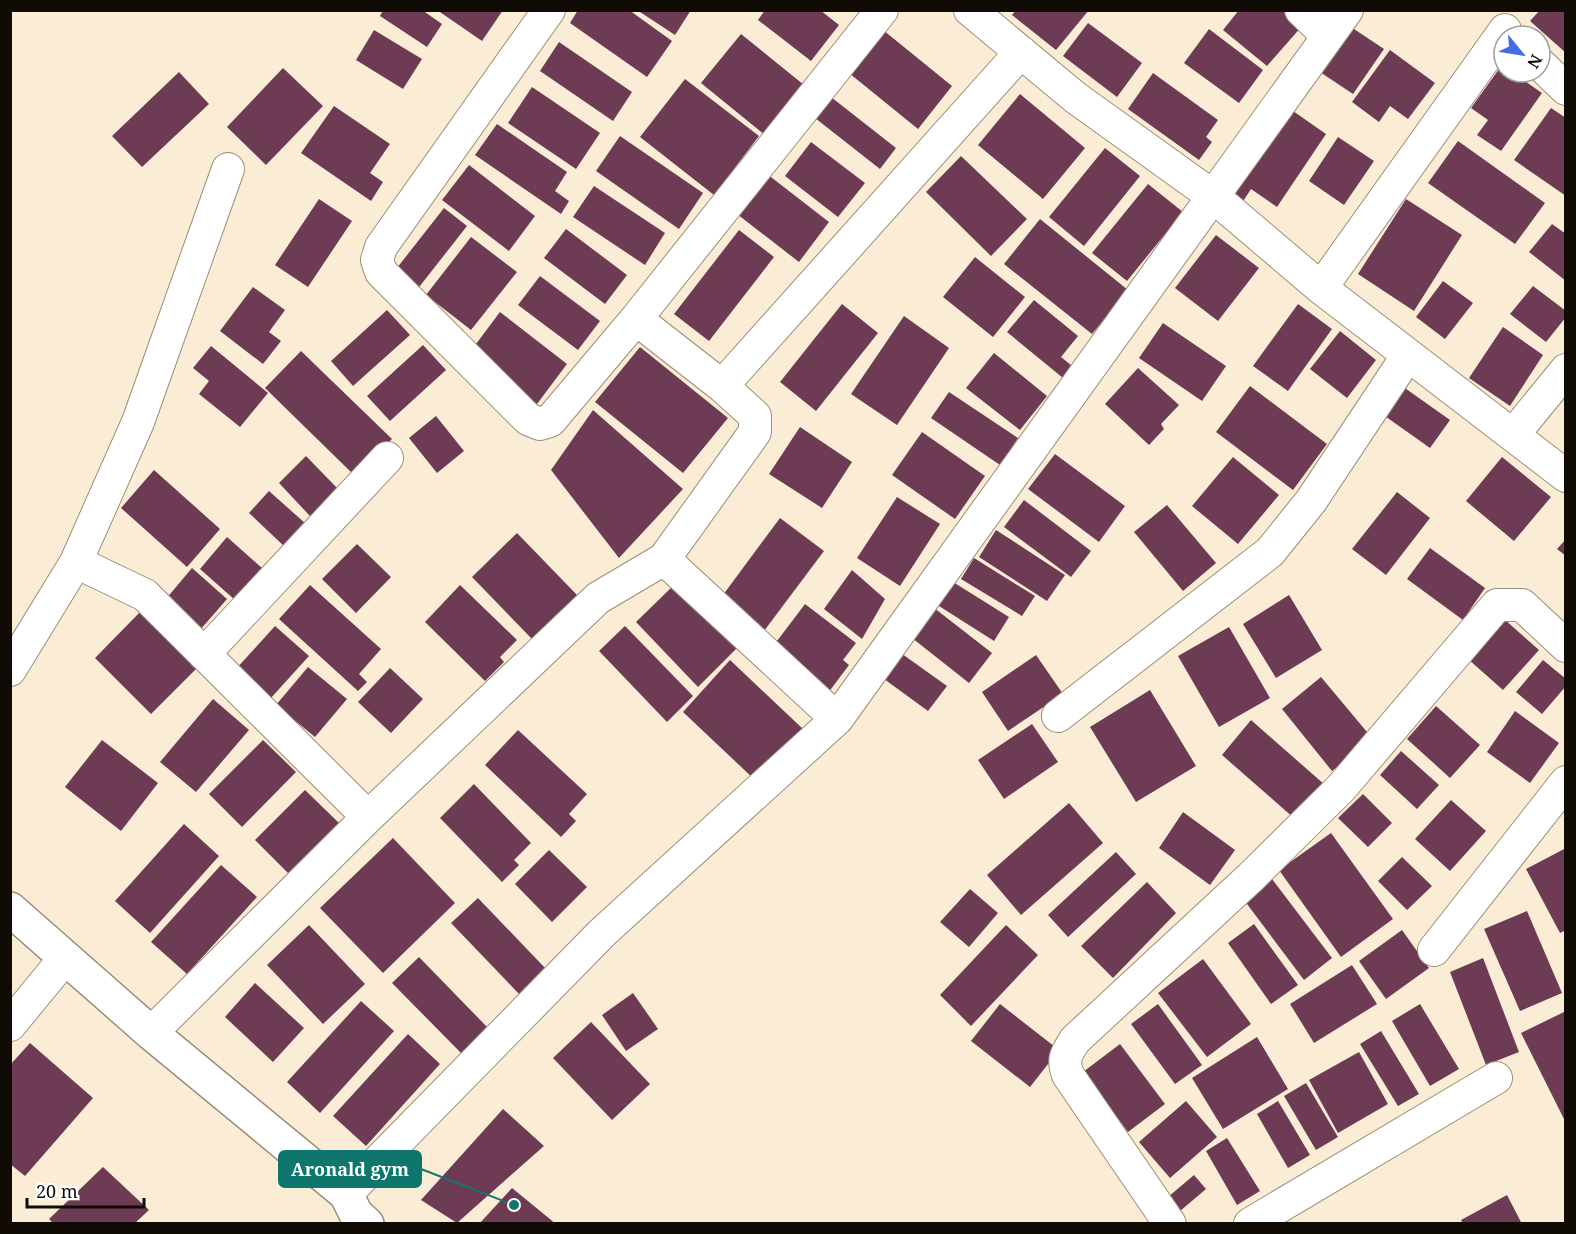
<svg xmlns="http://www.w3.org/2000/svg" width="1576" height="1234" font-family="'Noto Serif',serif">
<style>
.building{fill:#6e3b54}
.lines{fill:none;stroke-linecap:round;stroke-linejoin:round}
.street-casing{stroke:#9b8e77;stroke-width:34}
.secondary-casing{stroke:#9b8e77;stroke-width:36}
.street{stroke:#fff;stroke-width:32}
.secondary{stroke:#fff;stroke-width:33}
.leader{fill:none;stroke:#0f766e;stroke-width:2}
.callout-dot{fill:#0f766e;stroke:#fff;stroke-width:2}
.callout{fill:#0f766e;stroke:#0f766e;stroke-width:2}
.callout-label{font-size:18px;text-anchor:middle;font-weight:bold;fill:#fff}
</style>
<rect width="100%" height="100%" fill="#fbedd5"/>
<!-- building -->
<path class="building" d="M 383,10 L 422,10 L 442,24 L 427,47 L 380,16 Z
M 437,10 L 503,10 L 482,41 Z
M 578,10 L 629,10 L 672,41 L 647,77 L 570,23 Z
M 637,10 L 691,10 L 675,35 Z
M 765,10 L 820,10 L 839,25 L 811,61 L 758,20 Z
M 1016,10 L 1089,10 L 1056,50 L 1012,15 Z
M 1239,10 L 1286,10 L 1303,25 L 1267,66 L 1223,30 Z
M 1540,10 L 1566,10 L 1566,53 L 1530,21 Z
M 1088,23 L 1142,63 L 1117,97 L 1063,56 Z
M 1345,23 L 1384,49 L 1353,94 L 1314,68 Z
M 1209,29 L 1263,70 L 1239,103 L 1184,63 Z
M 374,30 L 422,59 L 403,89 L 356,60 Z
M 883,30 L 952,86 L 918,129 L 849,73 Z
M 741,34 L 804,85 L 765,135 L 701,83 Z
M 559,42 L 632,92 L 613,121 L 540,71 Z
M 1390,50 L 1435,83 L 1408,119 L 1390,106 L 1379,122 L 1352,102 Z
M 1502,65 L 1504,67 L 1504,72 L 1512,72 L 1542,93 L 1501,151 L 1477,135 L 1488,120 L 1471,108 Z
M 283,68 L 323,106 L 266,165 L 227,127 Z
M 179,72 L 209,104 L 142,167 L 112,136 Z
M 1153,73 L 1218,120 L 1206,137 L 1212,142 L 1199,160 L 1128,109 Z
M 685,79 L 759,136 L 714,195 L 640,137 Z
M 532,87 L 600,133 L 576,169 L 508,123 Z
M 1020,94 L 1085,148 L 1043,199 L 978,145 Z
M 831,97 L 896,148 L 880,169 L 815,118 Z
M 1283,104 L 1326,134 L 1277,207 L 1251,189 L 1238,209 L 1221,197 Z
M 334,106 L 390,144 L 370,173 L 383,182 L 371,201 L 301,153 Z
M 1551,108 L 1566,118 L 1566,196 L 1514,160 Z
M 497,124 L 567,172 L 555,191 L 569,201 L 561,214 L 475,155 Z
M 620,136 L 703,193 L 679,229 L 596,171 Z
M 1338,137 L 1374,161 L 1344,205 L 1309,181 Z
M 1458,141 L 1545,203 L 1515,244 L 1428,183 Z
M 811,142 L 865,183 L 838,217 L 785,176 Z
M 1105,148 L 1140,176 L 1084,246 L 1049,217 Z
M 961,156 L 1027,219 L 991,256 L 926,192 Z
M 469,165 L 535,216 L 509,251 L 442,200 Z
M 767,174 L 829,222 L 799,262 L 737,214 Z
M 1148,184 L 1183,212 L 1127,281 L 1092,253 Z
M 594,186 L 665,233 L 645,265 L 573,217 Z
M 319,199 L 352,221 L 308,287 L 275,265 Z
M 1406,199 L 1462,235 L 1414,311 L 1358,274 Z
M 444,208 L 467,226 L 416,291 L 393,273 Z
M 1040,219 L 1128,290 L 1092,334 L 1004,264 Z
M 1552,224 L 1566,234 L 1566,281 L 1529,252 Z
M 566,229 L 627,275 L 605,304 L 544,258 Z
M 739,230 L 774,257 L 709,341 L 674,314 Z
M 1216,235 L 1259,268 L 1218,321 L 1175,288 Z
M 471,237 L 517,272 L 471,330 L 426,295 Z
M 975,257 L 1025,297 L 993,337 L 943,297 Z
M 540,276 L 600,321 L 578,350 L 518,305 Z
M 1443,281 L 1473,303 L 1445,339 L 1416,317 Z
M 1533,286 L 1566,311 L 1566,317 L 1546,342 L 1510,314 Z
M 253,287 L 285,310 L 269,332 L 281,341 L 263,364 L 220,331 Z
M 1034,300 L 1078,336 L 1061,357 L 1072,366 L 1063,378 L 1007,332 Z
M 842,304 L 878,333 L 816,411 L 780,382 Z
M 1298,304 L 1332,329 L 1288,391 L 1253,366 Z
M 387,310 L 410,335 L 353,386 L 331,361 Z
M 500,312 L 567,364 L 537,404 L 470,352 Z
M 904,316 L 949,348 L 897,425 L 851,394 Z
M 1163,323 L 1226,366 L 1202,401 L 1139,358 Z
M 1503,327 L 1543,355 L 1510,406 L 1469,378 Z
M 1340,331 L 1376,360 L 1347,398 L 1310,369 Z
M 423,345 L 446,370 L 390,421 L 367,396 Z
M 211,346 L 268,393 L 240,427 L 199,394 L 209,381 L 193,368 Z
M 640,347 L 728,418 L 683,473 L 595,402 Z
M 301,351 L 392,439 L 356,477 L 265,388 Z
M 994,353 L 1047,396 L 1020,430 L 966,388 Z
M 1138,368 L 1179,405 L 1161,424 L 1164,429 L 1149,445 L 1105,404 Z
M 1250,386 L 1327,444 L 1293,490 L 1216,432 Z
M 1402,386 L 1450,420 L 1430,448 L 1382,414 Z
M 949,392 L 1018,438 L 1000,465 L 931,418 Z
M 593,410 L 683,489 L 619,558 L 551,470 Z
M 436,416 L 464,451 L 437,473 L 409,438 Z
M 800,427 L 852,462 L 822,508 L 769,474 Z
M 922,432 L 985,476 L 955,519 L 892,475 Z
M 1055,454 L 1125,506 L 1099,542 L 1028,489 Z
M 306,456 L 338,489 L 310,516 L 279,483 Z
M 1233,457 L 1279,495 L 1238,544 L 1192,506 Z
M 1502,457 L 1551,497 L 1514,541 L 1466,501 Z
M 154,470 L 220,529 L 187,567 L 121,508 Z
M 269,491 L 306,524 L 285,547 L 249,513 Z
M 1397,492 L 1430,518 L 1386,575 L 1352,549 Z
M 897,497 L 940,524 L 900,586 L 857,558 Z
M 1024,500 L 1091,551 L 1071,577 L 1004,527 Z
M 1167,505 L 1216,563 L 1183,591 L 1134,532 Z
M 780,518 L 824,551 L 764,631 L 720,599 Z
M 996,530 L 1065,575 L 1047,601 L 979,557 Z
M 517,533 L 577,595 L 532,639 L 472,577 Z
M 227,537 L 262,568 L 235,600 L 200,569 Z
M 1566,539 L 1566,556 L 1557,549 Z
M 357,544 L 391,577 L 356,613 L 322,579 Z
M 1430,548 L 1485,588 L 1463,620 L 1407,579 Z
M 974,558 L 1035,596 L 1022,616 L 961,579 Z
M 192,568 L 227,599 L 200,630 L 165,600 Z
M 852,570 L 885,599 L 862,639 L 824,609 Z
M 953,582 L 1009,617 L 994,641 L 939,606 Z
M 676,583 L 738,647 L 698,687 L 636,622 Z
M 310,585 L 381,649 L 359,674 L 367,682 L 358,691 L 279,619 Z
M 460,585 L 517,640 L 500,657 L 504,662 L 485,681 L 425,622 Z
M 1289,595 L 1322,650 L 1276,678 L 1243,624 Z
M 805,604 L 856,643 L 843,660 L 849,665 L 828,693 L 771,649 Z
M 929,604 L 992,653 L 969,683 L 907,634 Z
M 143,609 L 200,665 L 151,714 L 95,658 Z
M 1504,619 L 1539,650 L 1503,690 L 1468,659 Z
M 275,626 L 309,656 L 270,699 L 236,669 Z
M 625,626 L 693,696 L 667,722 L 599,651 Z
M 1229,627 L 1270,698 L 1219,727 L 1178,656 Z
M 898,651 L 947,686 L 928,711 L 880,676 Z
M 1036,655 L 1063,694 L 1008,731 L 982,692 Z
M 730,660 L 803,729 L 755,780 L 683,712 Z
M 1543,660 L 1566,679 L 1566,686 L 1542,714 L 1516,692 Z
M 308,667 L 347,699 L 315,737 L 276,705 Z
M 390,668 L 423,699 L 391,733 L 358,702 Z
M 1321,677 L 1372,738 L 1332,771 L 1282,709 Z
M 1150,690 L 1196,766 L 1136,802 L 1090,727 Z
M 213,699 L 249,730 L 196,792 L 160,762 Z
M 1436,706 L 1480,745 L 1450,778 L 1407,739 Z
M 1515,711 L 1559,743 L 1530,783 L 1487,752 Z
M 1251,720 L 1325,785 L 1295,819 L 1222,755 Z
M 1032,724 L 1058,762 L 1004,799 L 978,760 Z
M 518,730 L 587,794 L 569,814 L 576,821 L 561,837 L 485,765 Z
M 102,740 L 158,783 L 121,831 L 65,787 Z
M 263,740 L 296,772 L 242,827 L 209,794 Z
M 1401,751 L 1439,785 L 1417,809 L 1380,775 Z
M 474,784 L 531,843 L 514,860 L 519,865 L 502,882 L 440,818 Z
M 305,790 L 339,823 L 289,874 L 255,840 Z
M 1363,794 L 1392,823 L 1368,847 L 1338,818 Z
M 1451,800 L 1486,831 L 1450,871 L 1415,839 Z
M 1069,803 L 1103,843 L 1021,915 L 987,875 Z
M 1183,812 L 1235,850 L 1210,885 L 1159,848 Z
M 184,824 L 219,856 L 150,933 L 115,901 Z
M 1331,833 L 1393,919 L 1341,957 L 1279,870 Z
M 393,838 L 455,903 L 383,973 L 320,908 Z
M 1566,848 L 1566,930 L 1560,933 L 1526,869 Z
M 549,850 L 587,887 L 552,922 L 515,884 Z
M 1116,852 L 1136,874 L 1068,937 L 1048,915 Z
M 1402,857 L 1432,886 L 1407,910 L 1378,881 Z
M 221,865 L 257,897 L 187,974 L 151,942 Z
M 1272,879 L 1332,958 L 1304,980 L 1244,900 Z
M 1147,882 L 1176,913 L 1113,978 L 1081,946 Z
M 970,889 L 998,913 L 969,947 L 940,922 Z
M 478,898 L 546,969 L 519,994 L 451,923 Z
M 1527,911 L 1562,993 L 1520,1011 L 1484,929 Z
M 1254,924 L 1298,985 L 1271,1004 L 1228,943 Z
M 309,925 L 365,984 L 323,1024 L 267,965 Z
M 1006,925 L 1038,955 L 971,1026 L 940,995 Z
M 1402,930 L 1429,968 L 1386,999 L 1359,961 Z
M 419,957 L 488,1028 L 461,1053 L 392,983 Z
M 1483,958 L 1519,1052 L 1486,1065 L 1450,972 Z
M 1203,959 L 1251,1024 L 1207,1057 L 1158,993 Z
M 1352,965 L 1377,1004 L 1314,1043 L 1290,1004 Z
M 255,983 L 304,1028 L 273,1062 L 225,1017 Z
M 633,993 L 658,1029 L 626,1051 L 602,1015 Z
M 361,1001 L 394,1031 L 320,1113 L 287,1082 Z
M 1000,1004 L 1059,1050 L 1030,1087 L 971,1041 Z
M 1158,1004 L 1202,1065 L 1175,1084 L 1131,1024 Z
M 1420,1004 L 1459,1069 L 1430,1086 L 1392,1021 Z
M 1566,1011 L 1566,1123 L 1521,1033 Z
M 591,1022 L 650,1084 L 612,1120 L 553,1058 Z
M 1381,1031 L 1419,1094 L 1398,1106 L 1360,1044 Z
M 408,1034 L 440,1064 L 366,1146 L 333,1116 Z
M 1257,1037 L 1288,1089 L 1223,1129 L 1192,1078 Z
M 30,1043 L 93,1098 L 25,1176 L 10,1164 L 10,1065 Z
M 1120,1044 L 1165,1104 L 1128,1132 L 1083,1072 Z
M 1359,1052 L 1388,1104 L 1338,1133 L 1309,1080 Z
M 1306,1083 L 1338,1137 L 1316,1150 L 1284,1096 Z
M 1186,1101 L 1217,1137 L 1170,1178 L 1139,1142 Z
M 1278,1101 L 1310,1155 L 1288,1168 L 1257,1114 Z
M 503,1109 L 544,1146 L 457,1223 L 421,1200 Z
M 1227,1138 L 1260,1191 L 1237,1205 L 1206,1151 Z
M 103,1167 L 149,1210 L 134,1224 L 54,1224 L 49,1219 Z
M 1194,1175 L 1206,1189 L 1173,1217 L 1161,1203 Z
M 512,1188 L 556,1224 L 479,1224 Z
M 1507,1195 L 1522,1224 L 1463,1224 L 1461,1220 Z"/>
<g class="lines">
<defs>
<path id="street" d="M 549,10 L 381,247 L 377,260 L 381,272 L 528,419 L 540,424 L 550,421 L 636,319
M 970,10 L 1076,98 L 1214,197 L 1321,288 L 1566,476
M 1301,10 L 1328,36
M 1540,64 L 1566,89
M 1321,288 L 1505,30
M 722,386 L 636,319 L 882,10
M 1513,435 L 1566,370
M 664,559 L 837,719
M 76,562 L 145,595 L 368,817
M 204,654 L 387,458
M 10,670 L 76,562 L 138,422 L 228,169
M 1058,716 L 1270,552 L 1311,501 L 1408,355
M 1434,950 L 1566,782
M 10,1025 L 65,958
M 151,1033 L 368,817 L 598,598 L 664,559 L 755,432 L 755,416 L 722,386 L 1021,52
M 346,1194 L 602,933 L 837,719 L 1347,10
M 1170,1224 L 1068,1075 C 1062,1059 1066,1054 1075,1040 L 1251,877 L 1341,788 L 1497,605 L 1522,605 L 1566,646
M 1250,1224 L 1496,1078"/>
<path id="secondary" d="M 10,909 L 151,1033 L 346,1194 L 356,1214 L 367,1224"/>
</defs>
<!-- street casing -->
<use href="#street" class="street-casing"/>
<!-- secondary casing -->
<use href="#secondary" class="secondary-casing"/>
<!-- street -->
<use href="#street" class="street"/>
<!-- secondary -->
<use href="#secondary" class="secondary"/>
</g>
<!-- callouts -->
<path class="leader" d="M514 1205L421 1169"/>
<circle class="callout-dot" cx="514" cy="1205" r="6"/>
<rect class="callout" x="279" y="1151" width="142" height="36" rx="6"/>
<g class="callout-label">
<text x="350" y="1176">Aronald gym</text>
</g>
<!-- border -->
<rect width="1576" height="1234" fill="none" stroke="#100c05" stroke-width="24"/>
<!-- north arrow -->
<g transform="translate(1522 54) rotate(120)"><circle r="28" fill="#ffffff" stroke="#9f9e9b" stroke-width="1.5"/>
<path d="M0-4.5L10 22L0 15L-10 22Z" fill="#456fe1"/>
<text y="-9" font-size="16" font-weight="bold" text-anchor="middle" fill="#100c05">N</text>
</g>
<!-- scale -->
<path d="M27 1198v9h117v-9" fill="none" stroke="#100c05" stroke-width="3"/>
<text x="36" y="1198" font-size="18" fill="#100c05" stroke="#ffffff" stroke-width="4.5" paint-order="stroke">20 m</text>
</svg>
